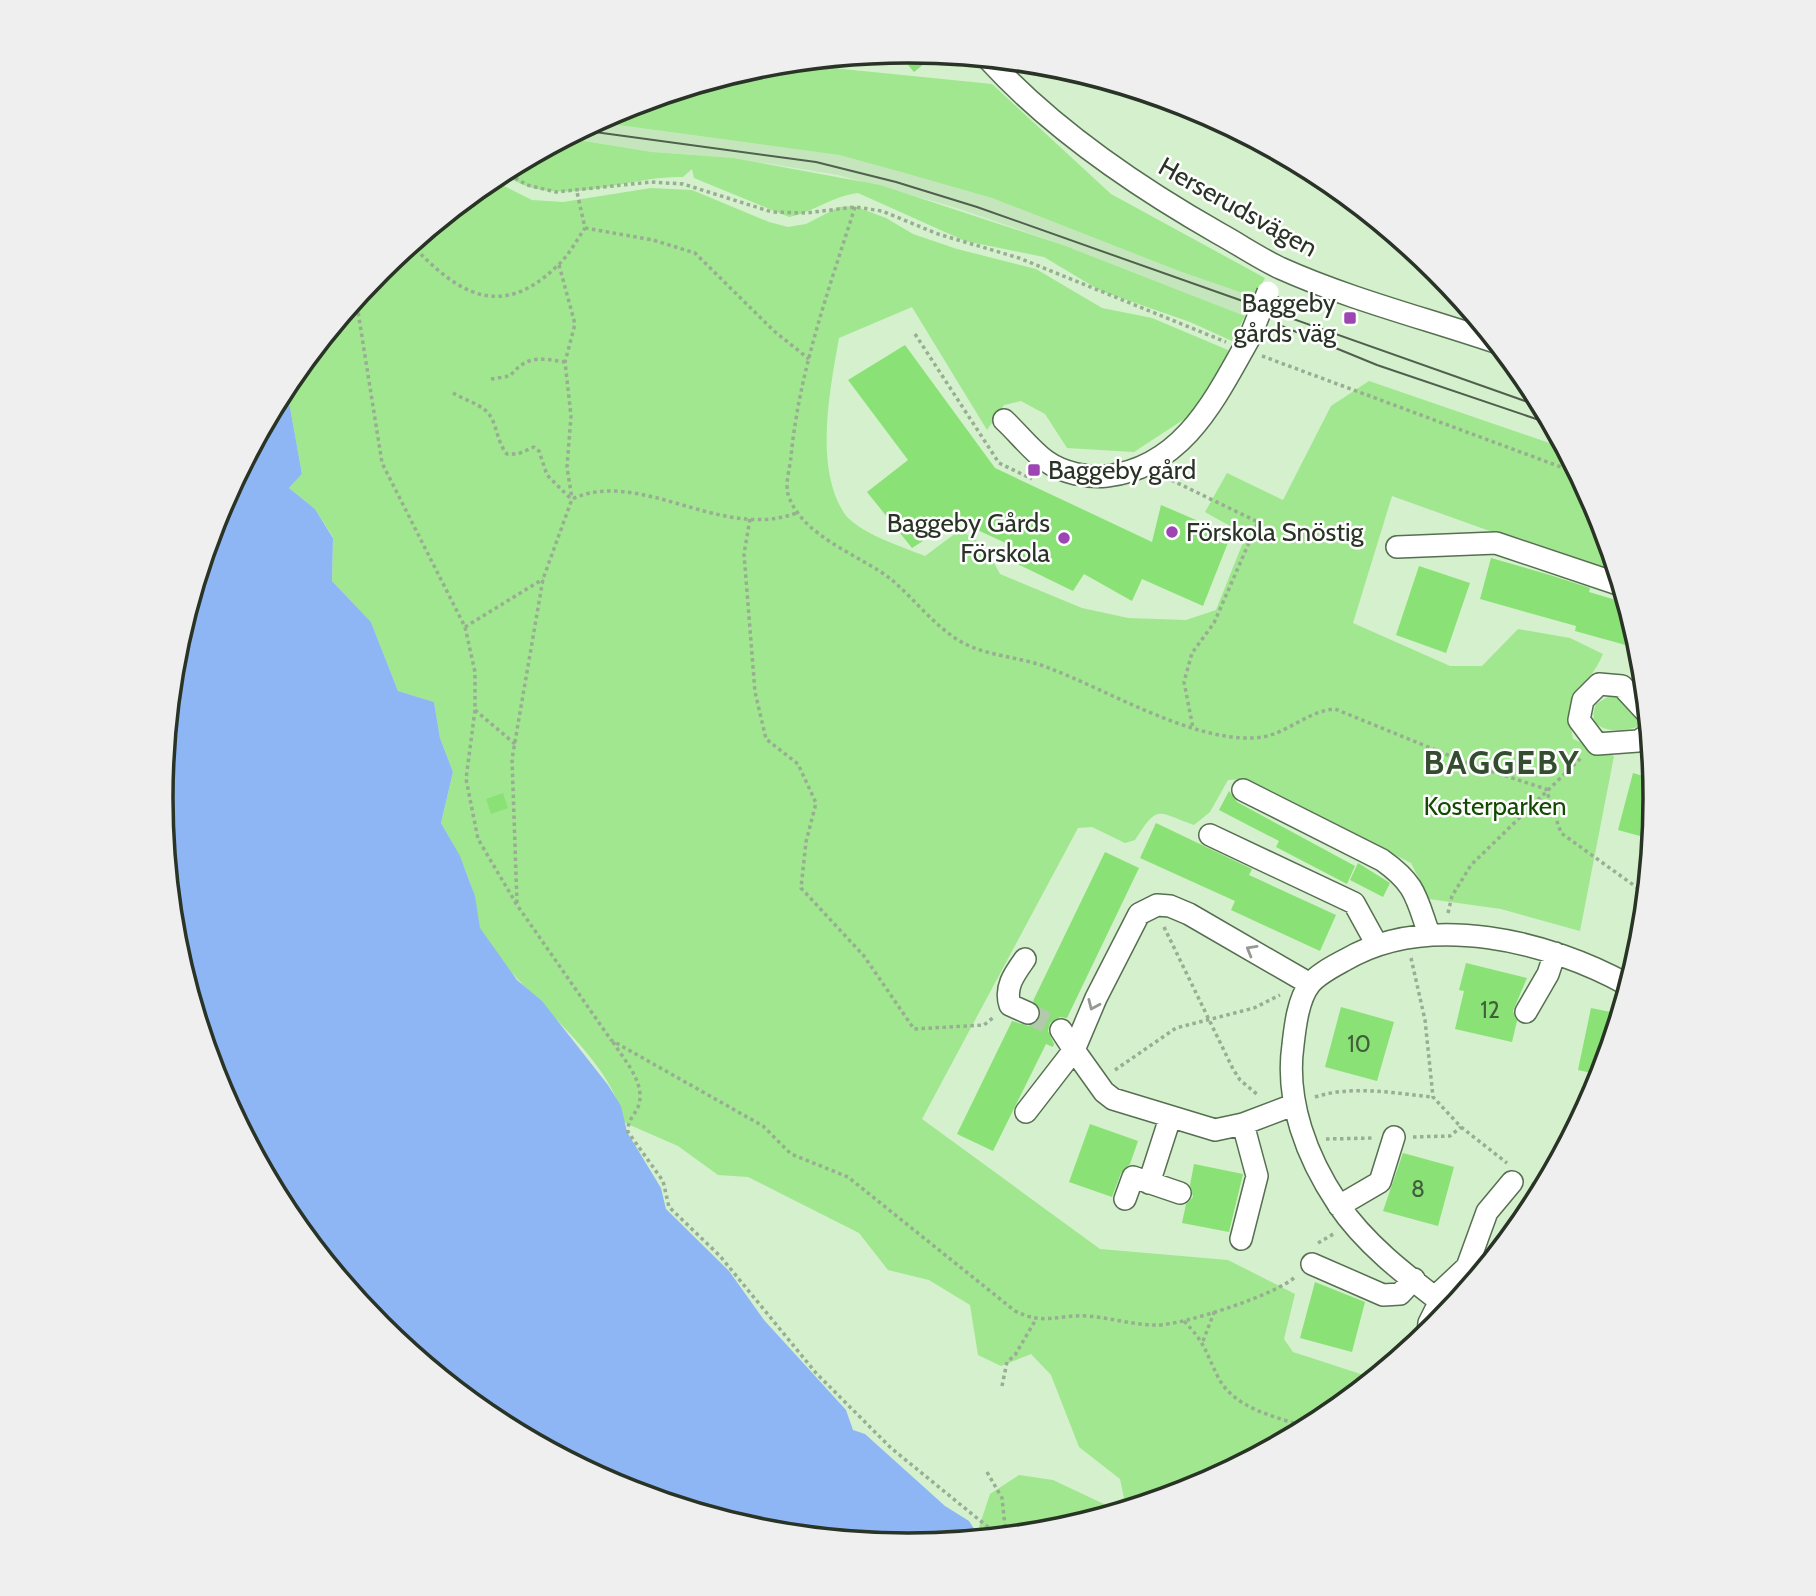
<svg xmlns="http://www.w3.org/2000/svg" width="1816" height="1596" font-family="Cabin,sans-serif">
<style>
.built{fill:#c5e6bd}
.green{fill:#a0e78f}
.water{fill:#8fb6f4}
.building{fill:#8ae175}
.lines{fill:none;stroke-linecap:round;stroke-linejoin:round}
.minor-tunnel{stroke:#b2caac;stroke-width:21;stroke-dasharray:21 10;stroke-linecap:butt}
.minor-casing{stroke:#566f51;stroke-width:24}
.path{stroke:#98ad92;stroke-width:3.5;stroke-dasharray:3.5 3.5;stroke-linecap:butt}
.minor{stroke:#fff;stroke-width:21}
.tram{stroke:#515f4d;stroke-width:2}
.minor-bridge-casing{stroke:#566f51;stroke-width:24;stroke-linecap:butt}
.minor-bridge{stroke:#fff;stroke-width:21}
.oneway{stroke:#949992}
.poi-dot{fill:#9d45b2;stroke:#fff;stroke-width:2.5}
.labels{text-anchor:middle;stroke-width:5;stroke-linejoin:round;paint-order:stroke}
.number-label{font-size:23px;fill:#415e3a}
.street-label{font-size:26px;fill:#293326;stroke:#fff}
.poi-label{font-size:26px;fill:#293326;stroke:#fff;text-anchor:end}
.park-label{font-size:26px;fill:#124b00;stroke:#fff}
.district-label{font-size:33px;font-weight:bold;letter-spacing:2px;fill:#344c2f;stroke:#fff}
.rim{fill:none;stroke:#293326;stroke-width:3.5}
</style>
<rect width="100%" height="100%" fill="#d4f0cd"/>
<!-- built -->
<path class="built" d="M 596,122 L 839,155 L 901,172 L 992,198 L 1179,271 L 1255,296 L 1245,316 L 1063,245 L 957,208 L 838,175 L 734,158 L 652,152 L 566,138 Z"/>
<!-- green -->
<path class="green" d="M 783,63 L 992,84 L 1111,194 L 1265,278 L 1255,296 L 1246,294 L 1179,271 L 992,198 L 901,172 L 839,155 L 596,122 L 622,107 L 763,65 Z
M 566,138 L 652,152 L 734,158 L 880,185 L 1063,245 L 1245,316 L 1232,341 L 1190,322 L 1101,291 L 1044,257 L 965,241 L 858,193 C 832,196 814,212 789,217 L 694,178 L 692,169 L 683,177 C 624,175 553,214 501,172 Z
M 490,179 L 532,200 L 563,202 L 651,188 L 692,190 L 769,222 L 788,227 L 806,224 L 839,207 L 854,206 L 886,218 L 913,234 L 957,249 L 1036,269 L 1102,308 L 1152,318 L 1228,350 L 1227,359 L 1195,412 L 1134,452 L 1067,448 L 1045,414 L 1021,401 L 1004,405 L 987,430 L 912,307 L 839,338 C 830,389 814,467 844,513 C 858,533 903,547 925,556 L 960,530 L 985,546 L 1000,574 L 1082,608 L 1128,618 L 1186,620 L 1216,610 L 1246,535 L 1205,512 L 1227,473 L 1283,500 L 1331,406 L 1369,381 L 1564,448 L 1599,512 L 1618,577 L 1392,496 L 1353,623 L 1450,666 L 1482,666 L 1518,629 L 1570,638 L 1603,654 C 1584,699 1562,675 1573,739 L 1614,756 L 1580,931 L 1501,909 L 1429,899 L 1411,863 L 1245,779 L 1228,780 L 1210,812 L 1194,825 C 1156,811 1158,804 1135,840 L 1125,843 L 1092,827 L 1078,828 L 922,1119 L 1100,1249 L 1228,1260 L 1295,1294 L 1284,1339 L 1293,1352 L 1373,1378 L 1323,1420 L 1194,1489 L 1053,1531 L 989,1537 L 977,1533 L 990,1494 L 1019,1475 L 1053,1480 L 1106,1505 L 1124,1498 L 1120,1479 L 1079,1447 L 1051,1375 L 1031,1354 L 1001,1366 L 978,1355 L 970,1305 L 929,1280 L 888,1270 L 859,1233 L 748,1177 L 718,1175 L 678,1146 L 623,1122 C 615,1063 534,1004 500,958 C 494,948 483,937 479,927 C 476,917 477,905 474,895 C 467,869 454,846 441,823 L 453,772 L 440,738 L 434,702 L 398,691 L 371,622 L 332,581 L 333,537 L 315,509 L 289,488 L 302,474 L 286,385 L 380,269 Z
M 1611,695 L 1622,699 L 1643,725 C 1624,733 1583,735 1596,704 Z"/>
<!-- water -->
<path class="water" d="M 286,385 L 302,474 L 289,488 L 315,509 L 333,538 L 332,581 L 371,622 L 398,691 L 434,702 L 440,738 L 453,772 L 441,823 L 460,856 L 475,896 L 480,928 L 517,980 L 542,1001 L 608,1085 L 621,1106 L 627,1132 L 661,1188 L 666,1209 L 729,1271 L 764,1320 L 846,1410 L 853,1430 L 865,1434 L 945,1506 L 969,1521 L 977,1533 L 989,1537 L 908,1545 L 762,1531 L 622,1488 L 493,1419 L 457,1390 L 379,1326 L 286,1213 L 217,1084 L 175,943 L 161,798 L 175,652 L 218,512 Z"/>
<!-- building -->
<path class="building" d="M 908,51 L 936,54 L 914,72 L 897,52 Z
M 905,345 L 995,468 L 1152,542 L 1161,505 L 1231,535 L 1203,606 L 1142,579 L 1132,601 L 1084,574 L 1073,591 L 1005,558 L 1012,546 L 956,520 L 912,548 L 867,492 L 908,460 L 848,380 Z
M 1491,558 L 1550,575 L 1590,588 L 1589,592 L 1626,603 L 1640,649 L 1575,631 L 1576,626 L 1480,599 Z
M 1419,566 L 1470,583 L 1446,653 L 1396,635 Z
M 1633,773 L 1653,779 L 1655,798 L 1651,839 L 1618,830 Z
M 1229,791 L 1237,802 L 1355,866 L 1347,884 L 1276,847 L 1279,841 L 1219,810 Z
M 503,793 L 508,808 L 491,814 L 486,799 Z
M 1156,823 L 1252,869 L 1249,875 L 1336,915 L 1320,951 L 1231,910 L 1235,901 L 1140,858 Z
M 1105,852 L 1139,868 L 1067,1018 L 1060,1017 L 1050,1023 L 1048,1031 L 1054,1044 L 1053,1047 L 1046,1044 L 993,1151 L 957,1134 L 1012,1021 L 1029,1026 L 1040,1019 L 1041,1011 L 1033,1001 Z
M 1358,863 L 1390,883 L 1383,897 L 1350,880 Z
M 1466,963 L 1527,978 L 1513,1011 L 1517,1021 L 1512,1042 L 1455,1029 L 1464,991 L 1459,990 Z
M 1341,1007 L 1394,1022 L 1377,1081 L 1325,1067 Z
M 1591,1008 L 1620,1014 L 1601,1075 L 1578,1070 Z
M 1090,1124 L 1138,1141 L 1130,1164 L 1121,1173 L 1112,1197 L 1069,1182 Z
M 1403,1153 L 1454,1167 L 1438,1226 L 1383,1211 Z
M 1194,1164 L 1243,1174 L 1229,1232 L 1182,1223 L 1186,1204 L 1193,1197 L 1190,1185 Z
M 1315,1282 L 1365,1302 L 1352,1352 L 1300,1338 Z"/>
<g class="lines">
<!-- minor-tunnel -->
<path class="minor-tunnel" d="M 1028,1013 L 1061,1030"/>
<defs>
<path id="minor" d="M 988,59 C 1051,128 1139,188 1220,234 C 1240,245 1259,258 1280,268 C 1349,299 1424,318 1495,342
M 1004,420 C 1018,433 1031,450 1046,461 C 1063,473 1087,478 1107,476 C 1184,467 1216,397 1250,337
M 1397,547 L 1496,543 L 1621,585
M 1647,713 L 1622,686 L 1599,684 L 1583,700 L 1579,720 L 1597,744 L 1638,741 L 1649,734
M 1243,790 L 1382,860 C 1416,884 1416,897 1429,934
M 1210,835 L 1354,903 L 1376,943
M 1025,959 C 1015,973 1004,987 1010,1005 L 1028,1013
M 1526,1012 L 1548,974 L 1555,953
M 1293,1105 L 1243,1124 L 1215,1130 L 1113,1099 L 1104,1092 L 1074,1050 L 1096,998 L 1139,914 L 1157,905 L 1170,906 L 1189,914 L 1310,984
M 1026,1112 L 1074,1050 L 1061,1030
M 1149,1183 L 1170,1118
M 1125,1199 L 1133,1177 L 1180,1193
M 1339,1206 L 1380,1182 L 1394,1137
M 1241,1239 L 1257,1176 L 1243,1124
M 1312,1264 L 1383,1295 L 1400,1294 L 1414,1279
M 1435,1297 L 1467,1267 L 1487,1212 L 1512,1182
M 1450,1309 C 1411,1279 1366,1246 1338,1204 C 1307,1158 1285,1101 1293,1045 C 1295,1027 1298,999 1310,984 C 1318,974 1334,966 1345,960 C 1428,911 1549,941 1628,985
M 1428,1333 L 1429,1323 L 1440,1301"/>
</defs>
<!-- minor casing -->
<use href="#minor" class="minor-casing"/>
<!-- path -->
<path class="path" d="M 503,171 L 527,185 L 556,192 L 651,182 L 683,184 L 772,212 L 806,213 L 855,207 L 882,211 L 938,234 L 1019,258 L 1226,342
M 855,207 C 829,289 799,371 791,457 C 790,467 785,484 788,494 C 801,537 861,555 892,580 C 914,599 934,625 958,640 C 986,657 1019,656 1049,668 C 1107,690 1190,740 1252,738 C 1284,738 1305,711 1335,709 L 1475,766 L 1546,789 L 1561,833 L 1646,894
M 585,228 L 653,240 L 695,253 L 774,331 L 809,359
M 411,244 C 457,293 500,321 556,267 C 568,257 576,241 585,228 L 577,192
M 559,265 L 575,324 L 565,362 L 571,416 L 567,467 L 572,499
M 356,299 L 382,463 L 465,627 L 475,672 L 475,710 L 466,779 L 478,839 L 517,905 L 611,1040 L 763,1126 L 791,1154 L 848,1177 L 1015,1311 C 1045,1326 1058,1314 1088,1316 C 1111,1318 1133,1325 1157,1325 C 1183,1325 1279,1294 1296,1276
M 915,334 L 999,463 L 1032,479
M 1262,356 L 1577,473
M 491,379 L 510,376 C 527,355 540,358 565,362
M 453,393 C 463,399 476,403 484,409 C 498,420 495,440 507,454 L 518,454 L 534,447 L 539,451 L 547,475 L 570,498
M 1165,477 L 1258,522 L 1214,623 L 1192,653 L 1184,682 L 1193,728
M 750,519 L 744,554 L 755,692 L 766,739 L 798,764 L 816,803 L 806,842 L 801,888 L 864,956 L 914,1029 L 984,1025 L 995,1016
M 465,627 L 543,579
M 475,710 L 515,744
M 517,903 L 512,759 L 543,579 L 572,499 C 641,467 723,543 799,512
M 1448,913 L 1452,896 L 1471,865 L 1582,757
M 1164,927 L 1233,1069 L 1240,1080 L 1258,1095
M 1411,958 L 1425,1020 L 1433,1097 L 1461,1127 L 1507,1163
M 613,1042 C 624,1060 647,1084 638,1107 C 634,1116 627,1121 628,1132 L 663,1181 L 669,1207 L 720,1256 L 816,1373 L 891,1448 L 999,1536
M 1115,1070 L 1176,1028 L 1254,1008 L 1280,995
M 1315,1097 C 1352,1085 1393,1093 1432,1097
M 1413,1137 L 1450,1136 L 1461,1127
M 1326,1139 L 1374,1138
M 1532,1183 L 1542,1190
M 1318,1243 L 1335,1233
M 1184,1321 C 1206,1344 1205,1351 1218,1377 C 1235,1410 1276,1416 1308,1428
M 1203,1341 L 1215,1310
M 1002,1386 L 1007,1362 L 1015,1355 L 1035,1321
M 987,1472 L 1002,1498 L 1005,1526 L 1016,1535"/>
<!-- minor -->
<use href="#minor" class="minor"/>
<!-- tram -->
<path class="tram" d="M 580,130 L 816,162 L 896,182 L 977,207 L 1542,407
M 1277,324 L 1377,365 L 1551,424"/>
<defs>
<path id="minor-bridge" d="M 1250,337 L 1268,292"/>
</defs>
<!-- minor-bridge casing -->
<use href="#minor-bridge" class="minor-bridge-casing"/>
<!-- minor-bridge -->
<use href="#minor-bridge" class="minor-bridge"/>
</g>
<!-- one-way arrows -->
<defs><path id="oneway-chevron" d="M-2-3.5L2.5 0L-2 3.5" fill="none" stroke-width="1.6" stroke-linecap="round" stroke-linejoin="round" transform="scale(1.75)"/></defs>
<g class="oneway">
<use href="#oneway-chevron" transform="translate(1251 950) rotate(-150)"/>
<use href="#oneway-chevron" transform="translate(1093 1005) rotate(114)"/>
</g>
<!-- markers -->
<g class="poi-dot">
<rect x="1343" y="311" width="14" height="14" rx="3.5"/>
<rect x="1027" y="463" width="14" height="14" rx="3.5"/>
<circle cx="1172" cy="532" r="7"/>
<circle cx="1064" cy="538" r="7"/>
</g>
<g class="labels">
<!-- number labels -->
<g class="number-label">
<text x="1490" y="1018">12</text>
<text x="1359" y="1052">10</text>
<text x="1418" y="1197">8</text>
</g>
<!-- street labels -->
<g class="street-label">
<text transform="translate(1238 207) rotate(29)" y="9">Herserudsvägen</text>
</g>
<!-- poi labels -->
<g class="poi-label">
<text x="1336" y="312">Baggeby<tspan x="1336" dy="30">gårds väg</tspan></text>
<text x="1048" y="479" text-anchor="start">Baggeby gård</text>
<text x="1050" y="532">Baggeby Gårds<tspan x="1050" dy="30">Förskola</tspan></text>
<text x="1186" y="541" text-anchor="start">Förskola Snöstig</text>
</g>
<!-- park labels -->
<g class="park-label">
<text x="1495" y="815">Kosterparken</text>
</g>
<!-- district labels -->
<g class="district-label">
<text x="1502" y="774">BAGGEBY</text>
</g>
</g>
<!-- crop -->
<path d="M0 0H1816V1596H0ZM173 798a735 735 0 1 1 1470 0a735 735 0 1 1-1470 0Z" fill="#eeefee" fill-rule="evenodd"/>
<path class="rim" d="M173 798a735 735 0 1 1 1470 0a735 735 0 1 1-1470 0Z"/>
</svg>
